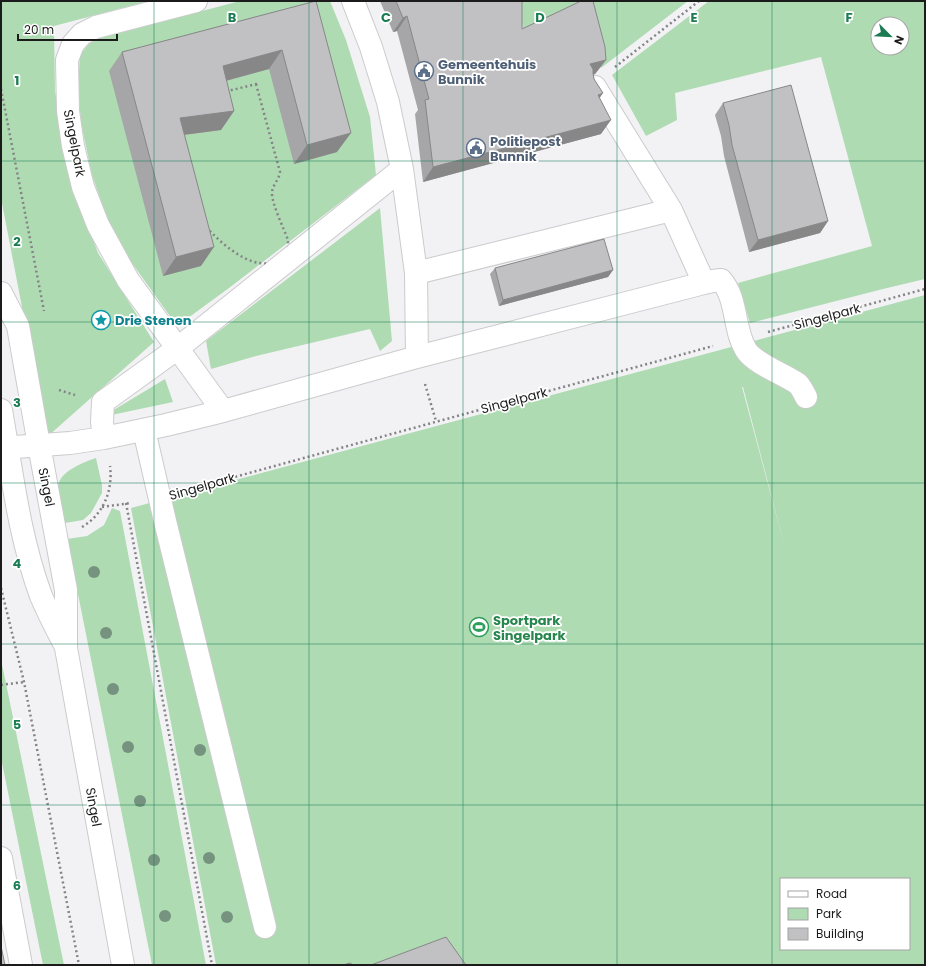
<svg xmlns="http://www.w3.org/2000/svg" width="926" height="966" font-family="Poppins,sans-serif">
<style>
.green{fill:#afdbb3;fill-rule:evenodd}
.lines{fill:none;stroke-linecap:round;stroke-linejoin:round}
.minor-casing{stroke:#cbcbcd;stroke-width:24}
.path{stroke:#848486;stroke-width:2.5;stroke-dasharray:2 3;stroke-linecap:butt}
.minor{stroke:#fff;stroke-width:22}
.tree{fill:#75937e}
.wall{fill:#a6a6a8}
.shaded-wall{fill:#878788}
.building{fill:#c1c1c3;stroke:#878788}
.grid{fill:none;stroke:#1b7c53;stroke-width:1;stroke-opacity:0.55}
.labels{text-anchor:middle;stroke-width:3.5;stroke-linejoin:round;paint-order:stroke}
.service-label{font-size:13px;font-weight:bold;fill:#4e5e75;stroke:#fff;text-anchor:start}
.street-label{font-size:13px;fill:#1b1b1c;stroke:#fff}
.culture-label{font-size:13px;font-weight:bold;fill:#0d838f;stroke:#fff;text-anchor:start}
.leisure-label{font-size:13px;font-weight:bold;fill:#27864d;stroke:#fff;text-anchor:start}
.grid-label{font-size:13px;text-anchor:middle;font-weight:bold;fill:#1b7c53;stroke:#fff;stroke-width:3.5;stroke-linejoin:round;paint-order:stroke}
</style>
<rect width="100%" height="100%" fill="#f2f2f5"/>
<!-- green -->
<path class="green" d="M 1,1 L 149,1 L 54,26 L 55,91 L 71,180 L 98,253 L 154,342 L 47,437 L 1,198 Z
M 240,1 L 330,1 L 346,40 L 370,117 L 376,175 L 229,288 L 177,326 L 114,238 L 92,175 L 81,123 L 78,86 L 80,55 L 92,40 Z
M 520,1 L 688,1 L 601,68 L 587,2 L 523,31 Z
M 709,1 L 925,1 L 925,279 L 883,289 L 750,323 L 738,283 L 872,246 L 821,57 L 675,93 L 677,120 L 646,136 L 612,75 ZM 878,24 L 902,24 L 902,48 L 878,48 Z
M 380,208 L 392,341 L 380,351 L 370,329 L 256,356 L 211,369 L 206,341 Z
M 925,295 L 925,965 L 216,965 L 131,508 ZM 743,387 L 785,548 L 742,387 ZM 781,879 L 909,879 L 909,949 L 781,949 Z
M 165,379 L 173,402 L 102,417 Z
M 96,458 L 102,485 L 102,493 L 91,513 L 83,520 L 65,523 C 63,516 57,491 58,486 C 60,471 84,462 96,458 Z
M 112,508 L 120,511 L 206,965 L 152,965 L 67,539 L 87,536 L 104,525 Z
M 1,661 L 3,669 L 64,965 L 43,965 L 1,758 Z"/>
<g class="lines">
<defs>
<path id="minor" d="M 196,1 L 96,27 L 82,34 L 73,44 L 67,60 L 68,111 L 73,146 L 83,187 L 98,225 L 128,280 L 223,411
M 353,1 L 371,47 L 388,102 L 402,169 L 416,273 L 417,357
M 595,87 L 671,210
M 704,283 L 713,281 L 721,280 C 738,299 733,329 746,350 C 755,364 784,374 798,384 C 801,387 804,393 806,397
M 1,293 L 18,326 L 39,445 L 66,590 L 66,648 L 123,965
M 1,410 C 12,473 19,536 41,596 C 48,612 56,628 64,643
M 144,430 L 165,521 L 265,927
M 104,438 L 102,422 L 103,402 L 178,348 L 402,169
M 1,448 L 70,443 L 104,438 L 166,425 L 223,411 L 417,357 L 704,283 L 671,210 L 416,273
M 1,858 L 21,965"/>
</defs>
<!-- minor casing -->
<use href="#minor" class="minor-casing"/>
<!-- path -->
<path class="path" d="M 615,67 L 699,1
M 256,84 L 280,172 C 279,180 273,184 272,192 C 271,202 284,229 288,240 L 288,248 L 284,263 C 276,264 267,264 259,263 C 236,259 211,234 197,216 L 168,106 Z
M 1,89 L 44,311
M 768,332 L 925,289
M 425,384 L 436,421
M 59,390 L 75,395
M 187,490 L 713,346
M 126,503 L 212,965
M 102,507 L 131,503
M 82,527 C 104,514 113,490 110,466
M 1,588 L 24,682 L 79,965
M 1,685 L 24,682"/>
<!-- minor -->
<use href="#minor" class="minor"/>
</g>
<!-- trees -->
<g class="tree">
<circle cx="94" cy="572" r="6"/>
<circle cx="106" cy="633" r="6"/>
<circle cx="113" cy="689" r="6"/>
<circle cx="128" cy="747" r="6"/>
<circle cx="200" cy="750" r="6"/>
<circle cx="140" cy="801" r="6"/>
<circle cx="209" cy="858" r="6"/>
<circle cx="154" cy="860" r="6"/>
<circle cx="165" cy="916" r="6"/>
<circle cx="227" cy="917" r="6"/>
</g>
<!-- wall -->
<path class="wall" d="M 316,1 L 337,152 L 294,164 L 269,69 L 226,81 L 234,111 L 221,130 L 184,135 L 201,266 L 163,276 L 109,71 L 122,52 Z
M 380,1 L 522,1 L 522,29 L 606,60 L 595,74 L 593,75 L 600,98 L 601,134 L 423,182 L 415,114 L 418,110 L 397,31 L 393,32 Z
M 723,103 L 828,221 L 820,233 L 749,252 L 724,156 L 721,136 L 715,115 Z
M 495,268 L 613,270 L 608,277 L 499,306 L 490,274 Z"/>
<!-- shaded-wall -->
<path class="shaded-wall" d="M 407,16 L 397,31 L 393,32 L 403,18 Z
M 282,50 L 269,69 L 210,85 L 223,66 Z
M 606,60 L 595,74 L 580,78 L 590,64 Z
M 603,93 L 593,108 L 598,95 Z
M 234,111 L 221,130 L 167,137 L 180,118 Z
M 611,120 L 601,134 L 423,182 L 433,167 Z
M 351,133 L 337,152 L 294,164 L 307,145 Z
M 828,221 L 820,233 L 749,252 L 758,240 Z
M 214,247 L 201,266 L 163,276 L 176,257 Z
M 613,270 L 608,277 L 499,306 L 503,300 Z"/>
<!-- building -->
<path class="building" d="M 316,1 L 351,133 L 307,145 L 282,50 L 223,66 L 234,111 L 180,118 L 214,247 L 176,257 L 122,52 Z
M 396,1 L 522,1 L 522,29 L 581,1 L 593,1 L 605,47 L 606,60 L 590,64 L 593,69 L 593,73 L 594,79 L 603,93 L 598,95 L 611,120 L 433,167 L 425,100 L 429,99 L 407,16 L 403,18 Z
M 791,85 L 828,221 L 758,240 L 732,145 L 729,125 L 723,103 Z
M 604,239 L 613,270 L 503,300 L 495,268 Z
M 446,937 L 466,965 L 371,965 Z
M 1,946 L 5,965 L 1,965 Z
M 350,963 L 353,965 L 343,965 Z"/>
<!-- grid -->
<path class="grid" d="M 154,1 L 154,965M 309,1 L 309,965M 463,1 L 463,965M 617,1 L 617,965M 772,1 L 772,965M 1,161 L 925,161M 1,322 L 925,322M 1,483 L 925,483M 1,644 L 925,644M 1,805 L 925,805"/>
<!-- icons -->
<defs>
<symbol id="civic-ring" viewBox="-11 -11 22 22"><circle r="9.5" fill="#fff" stroke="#5c6f8a" stroke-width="1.5"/><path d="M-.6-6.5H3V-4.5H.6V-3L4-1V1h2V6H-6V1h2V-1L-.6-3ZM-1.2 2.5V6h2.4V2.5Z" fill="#5c6f8a"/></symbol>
<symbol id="sight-ring" viewBox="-11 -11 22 22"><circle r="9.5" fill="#fff" stroke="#0f9aa8" stroke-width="1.5"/><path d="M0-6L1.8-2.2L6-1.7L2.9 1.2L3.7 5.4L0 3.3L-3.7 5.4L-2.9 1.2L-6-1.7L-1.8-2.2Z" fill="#0f9aa8"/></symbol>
<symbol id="stadium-ring" viewBox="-11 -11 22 22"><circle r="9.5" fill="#fff" stroke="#2e9e5b" stroke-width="1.5"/><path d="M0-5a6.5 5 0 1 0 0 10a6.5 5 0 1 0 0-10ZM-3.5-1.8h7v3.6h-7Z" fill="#2e9e5b"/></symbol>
</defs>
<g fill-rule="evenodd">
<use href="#civic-ring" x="413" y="60" width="22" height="22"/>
<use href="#civic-ring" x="465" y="137" width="22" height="22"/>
<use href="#sight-ring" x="90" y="309" width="22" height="22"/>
<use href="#stadium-ring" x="468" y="616" width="22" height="22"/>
</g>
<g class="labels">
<!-- service labels -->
<g class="service-label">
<text x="438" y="69">Gemeentehuis<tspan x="438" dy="15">Bunnik</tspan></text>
<text x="490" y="146">Politiepost<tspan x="490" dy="15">Bunnik</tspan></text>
</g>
<!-- street labels -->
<g class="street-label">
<text transform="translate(75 143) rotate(79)" y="5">Singelpark</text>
<text transform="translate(827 316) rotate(-15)" y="5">Singelpark</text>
<text transform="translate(514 400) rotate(-15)" y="5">Singelpark</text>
<text transform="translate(202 486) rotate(-16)" y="5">Singelpark</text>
<text transform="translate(47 487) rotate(79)" y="5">Singel</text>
<text transform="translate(94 807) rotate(80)" y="5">Singel</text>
</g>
<!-- culture labels -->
<g class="culture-label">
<text x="115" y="325">Drie Stenen</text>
</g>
<!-- leisure labels -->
<g class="leisure-label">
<text x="493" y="625">Sportpark<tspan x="493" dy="15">Singelpark</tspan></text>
</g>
</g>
<g class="grid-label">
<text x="232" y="22">B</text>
<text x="386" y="22">C</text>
<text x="540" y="22">D</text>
<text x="694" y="22">E</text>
<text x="849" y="22">F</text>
<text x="17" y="85">1</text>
<text x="17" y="246">2</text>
<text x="17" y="407">3</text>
<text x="17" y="568">4</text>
<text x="17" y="729">5</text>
<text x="17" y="890">6</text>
</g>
<!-- border -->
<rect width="926" height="966" fill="none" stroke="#1b1b1c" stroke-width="4"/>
<!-- legend -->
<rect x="780" y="878" width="130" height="72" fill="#ffffff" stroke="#a4a4a4"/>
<rect x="788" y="891" width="20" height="6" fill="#ffffff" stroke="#a4a4a4"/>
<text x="816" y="898" font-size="12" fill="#1b1b1c">Road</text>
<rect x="788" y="908" width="20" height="12" fill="#afdbb3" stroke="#a4a4a4"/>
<text x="816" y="918" font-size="12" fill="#1b1b1c">Park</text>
<rect x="788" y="928" width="20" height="12" fill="#c1c1c3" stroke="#a4a4a4"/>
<text x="816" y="938" font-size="12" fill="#1b1b1c">Building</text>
<!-- north arrow -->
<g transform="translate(890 36) rotate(114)"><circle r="19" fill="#ffffff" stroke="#a4a4a4"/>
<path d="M0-3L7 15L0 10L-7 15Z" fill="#1b7c53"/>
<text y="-6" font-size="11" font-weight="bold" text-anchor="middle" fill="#1b1b1c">N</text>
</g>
<!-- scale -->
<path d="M18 34v6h99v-6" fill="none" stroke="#1b1b1c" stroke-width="2"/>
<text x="24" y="34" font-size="12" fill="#1b1b1c" stroke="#ffffff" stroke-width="3" paint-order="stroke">20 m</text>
</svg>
